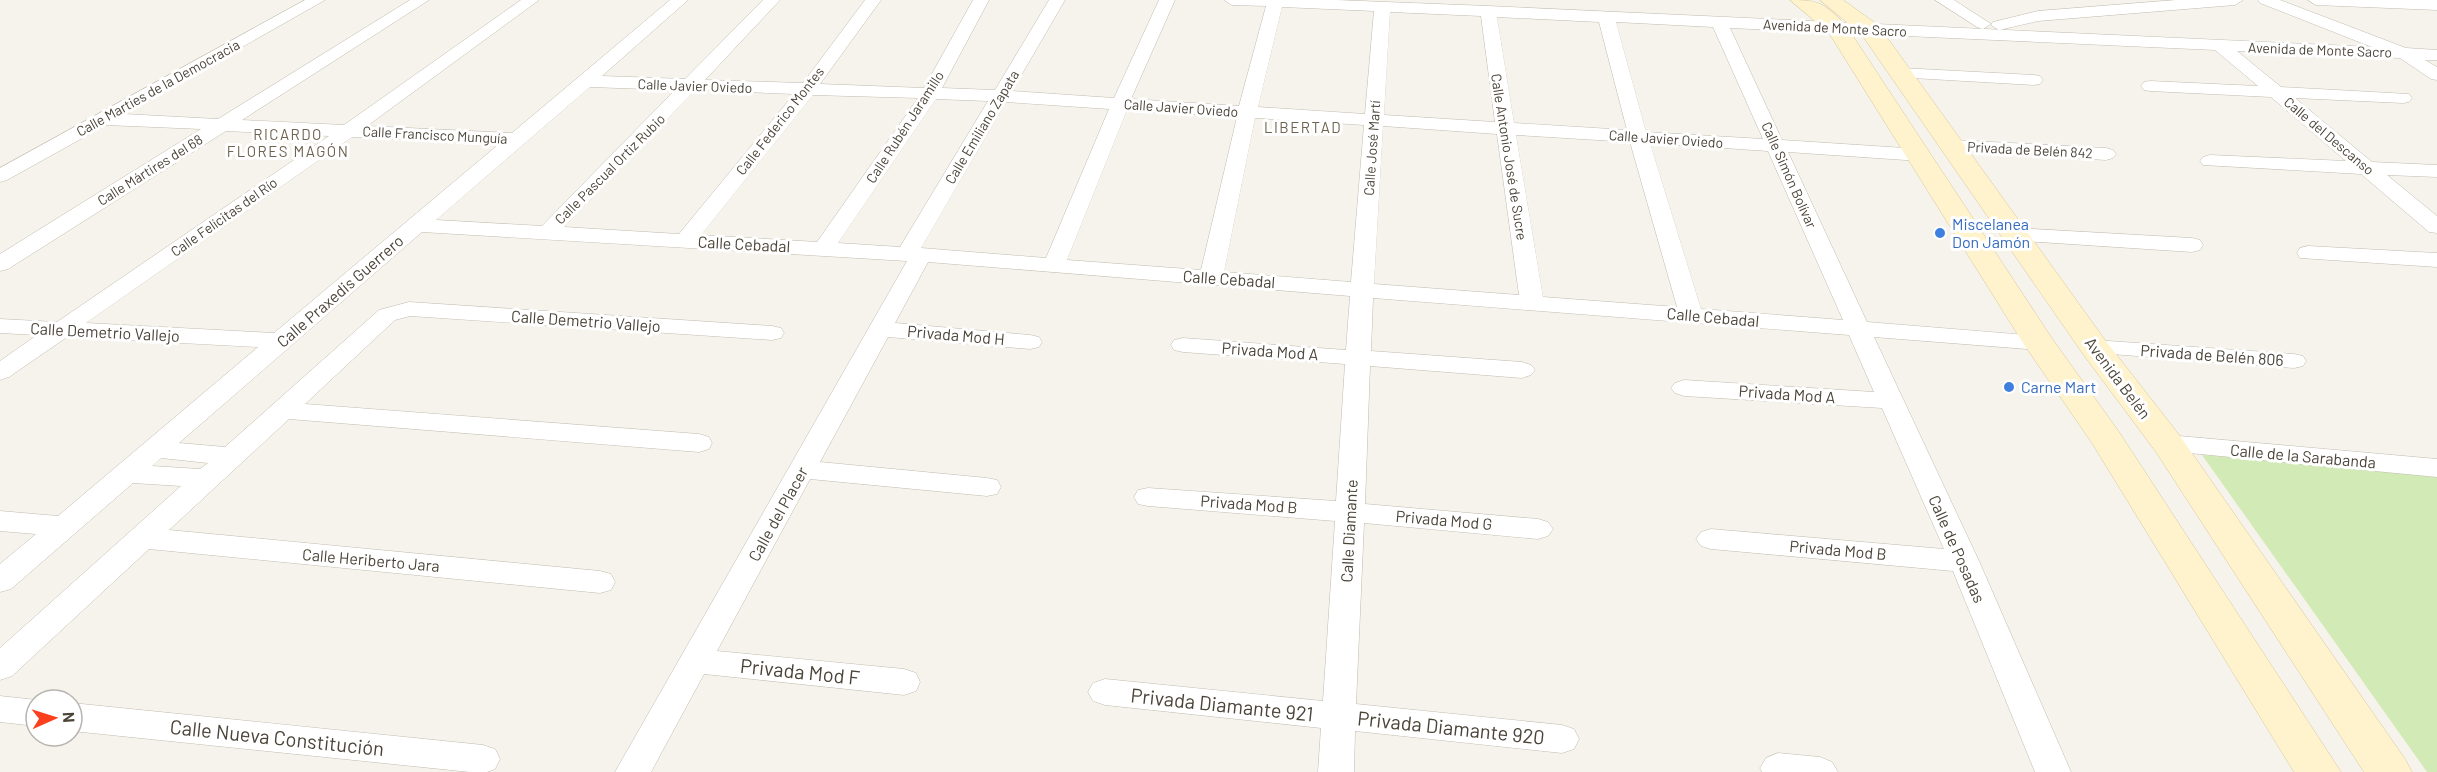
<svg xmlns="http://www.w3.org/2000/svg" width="2437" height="772" font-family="Barlow,sans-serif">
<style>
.green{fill:#d2eab5}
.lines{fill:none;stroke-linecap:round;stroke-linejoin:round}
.minor-casing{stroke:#c2bbae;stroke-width:1}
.secondary-casing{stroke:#d6c79b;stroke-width:1}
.minor{fill:#fff;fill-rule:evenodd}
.secondary{fill:#fff3cd;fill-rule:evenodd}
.shop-dot{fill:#3f7fe0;stroke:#fff;stroke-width:2}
.labels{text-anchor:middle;stroke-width:6;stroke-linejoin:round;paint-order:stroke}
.far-street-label{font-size:14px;fill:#4b4439;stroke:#fff}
.far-neighbourhood-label{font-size:15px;letter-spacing:1.5px;fill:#6e6250;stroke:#fff}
.shop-label{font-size:16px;fill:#366cbe;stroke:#fff;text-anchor:start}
.street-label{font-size:16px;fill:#4b4439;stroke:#fff}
.near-street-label{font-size:20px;fill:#4b4439;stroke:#fff}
</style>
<rect width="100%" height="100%" fill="#f6f3ec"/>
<!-- green -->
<path class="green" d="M 2202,455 L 2437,473 L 2437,772 L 2427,772 Z"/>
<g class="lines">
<defs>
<path id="minor" d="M 305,0 L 325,0 L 124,114 L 218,119 L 410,0 L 429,0 L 242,120 L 344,125 L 521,0 L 539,0 L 367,126 L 512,133 L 670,0 L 688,0 L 602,76 L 685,79 L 763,0 L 780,0 L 705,80 L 803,83 L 865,0 L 881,0 L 820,84 L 924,88 L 973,0 L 989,0 L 942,88 L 995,90 L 1049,0 L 1065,0 L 1012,91 L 1114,98 L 1159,0 L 1175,0 L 1131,99 L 1239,106 L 1266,6 L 1232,5 L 1224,0 L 1336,0 L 1488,6 L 2372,47 L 2260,3 L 2258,0 L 2280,0 L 2406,48 L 2437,50 L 2437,60 L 2425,60 L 2437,67 L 2437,80 L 2431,79 L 2400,58 L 2237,51 L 2281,87 L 2409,94 L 2412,98 L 2409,102 L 2403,103 L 2295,98 L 2372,162 L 2437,165 L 2437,177 L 2387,175 L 2437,216 L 2437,233 L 2429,232 L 2361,174 L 2203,165 L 2200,161 L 2203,157 L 2210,155 L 2346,161 L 2271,97 L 2150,91 L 2144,90 L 2141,86 L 2144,82 L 2150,81 L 2258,86 L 2215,50 L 1730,28 L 1782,140 L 1920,149 L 1927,151 L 1930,155 L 1927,159 L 1920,161 L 1788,152 L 1867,322 L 2039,336 L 2048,338 L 2051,343 L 2048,348 L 2039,350 L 1874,337 L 1979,561 L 2071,772 L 2035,772 L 1953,571 L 1711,549 L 1701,546 L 1696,539 L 1701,532 L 1711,529 L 1944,549 L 1882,408 L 1684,396 L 1675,393 L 1671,388 L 1675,383 L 1684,380 L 1874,392 L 1849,335 L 1373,298 L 1371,351 L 1522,362 L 1531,365 L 1535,370 L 1531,375 L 1522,378 L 1370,366 L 1365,504 L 1538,519 L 1548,522 L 1553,529 L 1548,536 L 1538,539 L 1364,523 L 1356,704 L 1562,725 L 1574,729 L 1579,739 L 1574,749 L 1562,753 L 1355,731 L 1354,772 L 1318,772 L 1321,728 L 1105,705 L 1093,701 L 1088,692 L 1093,683 L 1105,679 L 1323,701 L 1335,521 L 1148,506 L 1138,504 L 1134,497 L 1138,490 L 1148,488 L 1336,501 L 1345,364 L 1183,352 L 1174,350 L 1171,345 L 1174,340 L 1183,338 L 1346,350 L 1350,296 L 928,262 L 895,323 L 1030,335 L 1039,337 L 1042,342 L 1039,347 L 1030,349 L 888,337 L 820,462 L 987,478 L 997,480 L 1001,487 L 997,494 L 987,496 L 810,479 L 717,651 L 904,669 L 916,673 L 920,682 L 916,691 L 904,695 L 704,674 L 651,772 L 615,772 L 907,261 L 422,232 L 179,443 L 225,447 L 379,310 L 409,302 L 772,326 L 781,328 L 784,333 L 781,338 L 772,340 L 410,316 L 395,320 L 305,404 L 699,434 L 709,437 L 712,443 L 709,449 L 699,452 L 289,419 L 169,530 L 600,571 L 611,574 L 615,582 L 611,590 L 600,593 L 149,549 L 12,676 L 0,680 L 0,648 L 181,486 L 133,483 L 11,589 L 0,592 L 0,564 L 36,534 L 0,531 L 0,511 L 58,516 L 258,347 L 67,337 L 9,377 L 0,380 L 0,361 L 37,335 L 0,333 L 0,319 L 57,322 L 329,136 L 226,131 L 8,269 L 0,271 L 0,254 L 201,129 L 106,125 L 7,180 L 0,182 L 0,168 ZM 1282,7 L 1374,11 L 1365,114 L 1258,107 ZM 1390,12 L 1481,16 L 1495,122 L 1384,115 ZM 1497,17 L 1599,22 L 1627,130 L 1514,123 ZM 1616,22 L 1713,27 L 1763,139 L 1646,132 ZM 590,87 L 675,90 L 542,226 L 436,220 ZM 695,90 L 794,94 L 679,234 L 564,227 ZM 813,95 L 918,98 L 817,242 L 701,235 ZM 936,99 L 988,101 L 900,247 L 838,243 ZM 1006,102 L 1109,109 L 1046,258 L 921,248 ZM 1127,110 L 1237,117 L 1201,270 L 1067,260 ZM 1255,118 L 1364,125 L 1351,282 L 1224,272 ZM 1383,126 L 1497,134 L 1519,295 L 1374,284 ZM 1516,135 L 1630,142 L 1677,307 L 1543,297 ZM 352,137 L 499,144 L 274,333 L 86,323 ZM 1650,143 L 1768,151 L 1843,320 L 1701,309 ZM 161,458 L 208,463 L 200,469 L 152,466 Z
M 1935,0 L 1954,0 L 1991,24 L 1983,29 L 1977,27 Z
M 2176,0 L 2243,0 L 2235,5 L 2038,21 L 1999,30 L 1991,25 L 1993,22 L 2038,11 Z
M 2308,0 L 2437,0 L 2437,10 L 2316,5 Z
M 1901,68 L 2034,75 L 2040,76 L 2043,80 L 2040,84 L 2034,85 L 1895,77 L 1892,73 L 1895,69 Z
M 1953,140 L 2106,148 L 2113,150 L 2116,154 L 2113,158 L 2106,160 L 1946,150 L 1943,146 L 1946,142 Z
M 2016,228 L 2192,238 L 2200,240 L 2203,245 L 2200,250 L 2192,252 L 2008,240 L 2005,235 L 2008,230 Z
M 2308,246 L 2437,253 L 2437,267 L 2300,258 L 2297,253 L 2300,248 Z
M 2094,340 L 2294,354 L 2303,356 L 2306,361 L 2303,366 L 2294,368 L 2085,352 L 2082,347 L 2085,342 Z
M 2168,435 L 2437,459 L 2437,477 L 2158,450 L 2155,444 L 2158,438 Z
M 0,696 L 37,700 L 36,726 L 0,722 Z
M 72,703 L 483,745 L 495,749 L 500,759 L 495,769 L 487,772 L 470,772 L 72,731 Z
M 1778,753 L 1820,757 L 1832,762 L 1838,772 L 1762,772 L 1760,768 L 1766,758 Z"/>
<path id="secondary" d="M 1790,0 C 1820,0 1823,3 1845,24 L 2053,340 L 2119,432 L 2341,772 L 2294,772 L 2092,443 L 2023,343 L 1829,33 Z
M 1820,0 L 1843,0 L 1878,25 L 2105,340 L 2180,436 L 2405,759 L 2412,772 L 2364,772 L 2156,452 L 2083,354 L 1862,35 Z"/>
</defs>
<!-- minor casing -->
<use href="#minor" class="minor-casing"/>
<!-- secondary casing -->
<use href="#secondary" class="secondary-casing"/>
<!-- minor -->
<use href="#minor" class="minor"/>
<!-- secondary -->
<use href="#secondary" class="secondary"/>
</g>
<!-- markers -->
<g class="shop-dot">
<circle cx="1940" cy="233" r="6"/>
<circle cx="2009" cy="387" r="6"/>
</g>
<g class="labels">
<!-- far-street labels -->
<g class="far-street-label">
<text transform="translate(1835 28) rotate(3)" y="5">Avenida de Monte Sacro</text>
<text transform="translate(2320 50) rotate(2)" y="5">Avenida de Monte Sacro</text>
<text transform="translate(695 86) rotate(2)" y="5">Calle Javier Oviedo</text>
<text transform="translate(158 88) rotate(-29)" y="5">Calle Marties de la Democracia</text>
<text transform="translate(1181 108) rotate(4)" y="5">Calle Javier Oviedo</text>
<text transform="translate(780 121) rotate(-52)" y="5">Calle Federico Montes</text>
<text transform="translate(905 127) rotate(-57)" y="5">Calle Rubén Jaramillo</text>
<text transform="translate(982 127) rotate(-59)" y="5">Calle Emiliano Zapata</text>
<text transform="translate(435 135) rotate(3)" y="5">Calle Francisco Munguía</text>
<text transform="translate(2329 136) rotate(40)" y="5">Calle del Descanso</text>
<text transform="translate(1666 139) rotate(4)" y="5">Calle Javier Oviedo</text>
<text transform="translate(1372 148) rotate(-86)" y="5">Calle José Martí</text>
<text transform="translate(2030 150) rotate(3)" y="5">Privada de Belén 842</text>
<text transform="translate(1509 157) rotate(81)" y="5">Calle Antonio José de Sucre</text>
<text transform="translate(610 169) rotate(-45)" y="5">Calle Pascual Ortiz Rubio</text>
<text transform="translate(150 170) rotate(-32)" y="5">Calle Mártires del 68</text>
<text transform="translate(1789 175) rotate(66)" y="5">Calle Simón Bolívar</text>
<text transform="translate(224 217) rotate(-35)" y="5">Calle Felícitas del Río</text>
</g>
<!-- far-neighbourhood labels -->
<g class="far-neighbourhood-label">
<text x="1303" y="133">LIBERTAD</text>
<text x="288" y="140">RICARDO<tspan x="288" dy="17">FLORES MAGÓN</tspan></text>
</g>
<!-- shop labels -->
<g class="shop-label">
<text x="1952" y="230">Miscelanea<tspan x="1952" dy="18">Don Jamón</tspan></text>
<text x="2021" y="393">Carne Mart</text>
</g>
<!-- street labels -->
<g class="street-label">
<text transform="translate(744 244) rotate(3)" y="6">Calle Cebadal</text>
<text transform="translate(1229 279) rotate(4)" y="6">Calle Cebadal</text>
<text transform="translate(340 291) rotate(-41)" y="6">Calle Praxedis Guerrero</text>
<text transform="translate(1713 317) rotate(5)" y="6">Calle Cebadal</text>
<text transform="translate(586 321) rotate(4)" y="6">Calle Demetrio Vallejo</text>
<text transform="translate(105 332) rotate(3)" y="6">Calle Demetrio Vallejo</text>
<text transform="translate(956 335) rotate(5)" y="6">Privada Mod H</text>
<text transform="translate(1270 351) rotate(4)" y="6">Privada Mod A</text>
<text transform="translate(2212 355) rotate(4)" y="6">Privada de Belén 806</text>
<text transform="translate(2118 378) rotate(53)" y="6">Avenida Belén</text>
<text transform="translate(1787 394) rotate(4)" y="6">Privada Mod A</text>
<text transform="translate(2303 456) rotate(5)" y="6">Calle de la Sarabanda</text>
<text transform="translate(1249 504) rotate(4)" y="6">Privada Mod B</text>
<text transform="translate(778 514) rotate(-61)" y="6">Calle del Placer</text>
<text transform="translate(1444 520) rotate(5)" y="6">Privada Mod G</text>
<text transform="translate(1349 531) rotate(-87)" y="6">Calle Diamante</text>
<text transform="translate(1957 549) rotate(66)" y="6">Calle de Posadas</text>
<text transform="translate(1838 550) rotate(5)" y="6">Privada Mod B</text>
<text transform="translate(371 560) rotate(5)" y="6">Calle Heriberto Jara</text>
</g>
<!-- near-street labels -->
<g class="near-street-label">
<text transform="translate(800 672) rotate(6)" y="7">Privada Mod F</text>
<text transform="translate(1222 705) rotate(6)" y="7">Privada Diamante 921</text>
<text transform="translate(1451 728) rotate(6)" y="7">Privada Diamante 920</text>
<text transform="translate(277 738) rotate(6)" y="7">Calle Nueva Constitución</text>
</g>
</g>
<!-- north arrow -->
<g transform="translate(54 718) rotate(87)"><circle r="28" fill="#ffffff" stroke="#b7b4b0" stroke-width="1.5"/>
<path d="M0-4.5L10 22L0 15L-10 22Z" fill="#fc3f1d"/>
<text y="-9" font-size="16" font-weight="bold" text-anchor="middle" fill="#4b4439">N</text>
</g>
</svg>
